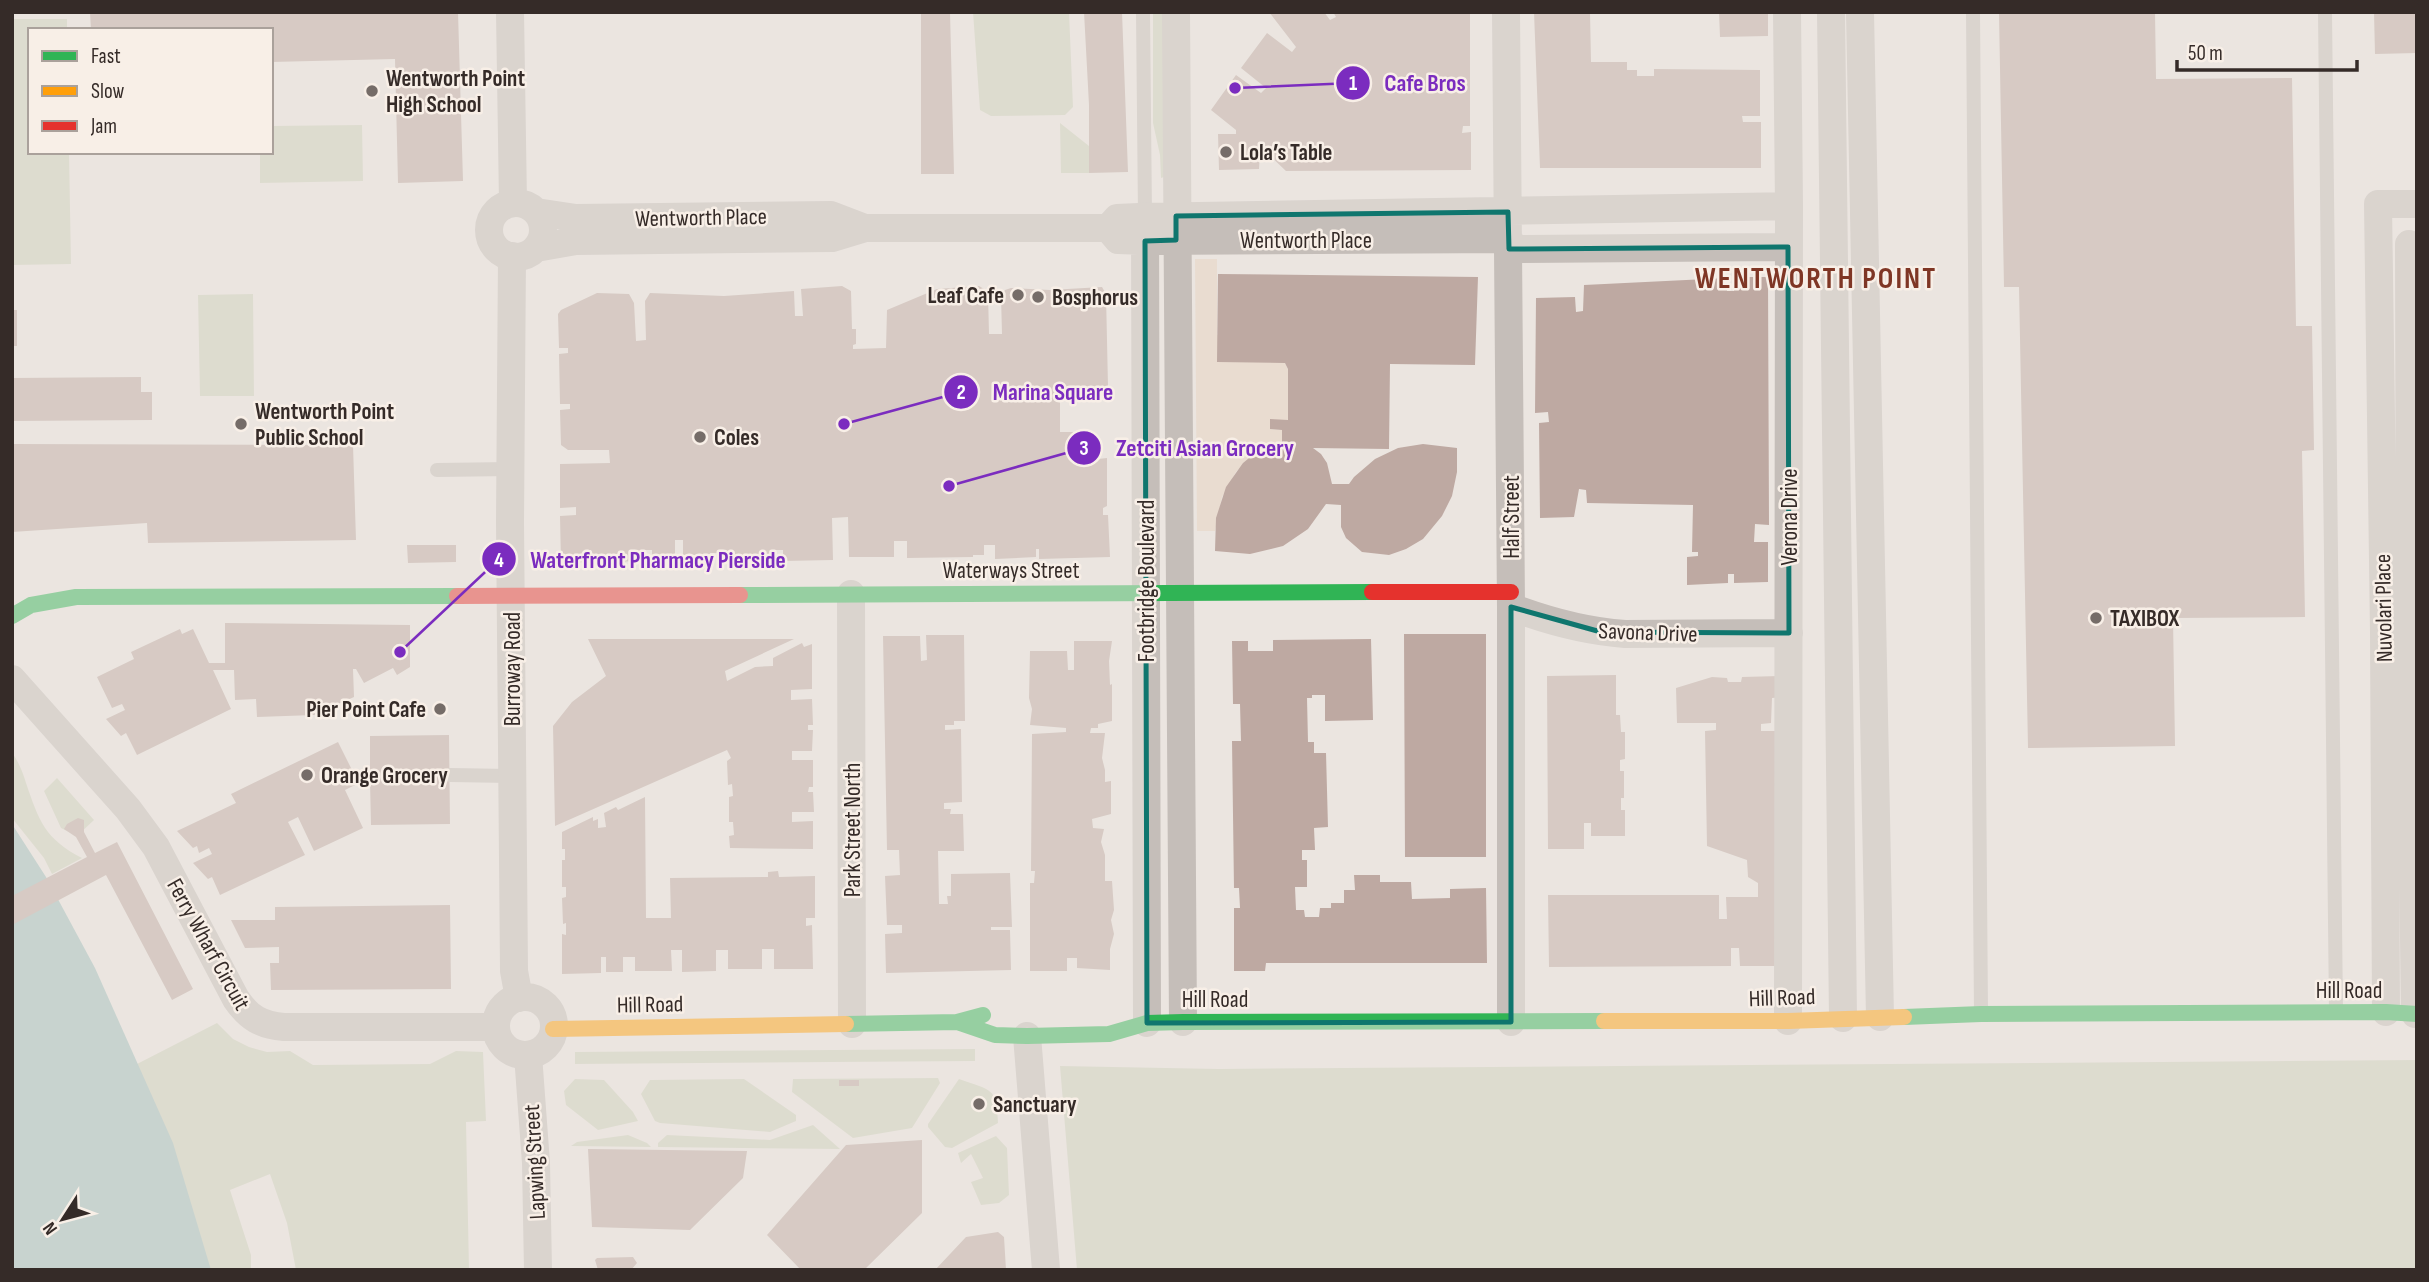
<svg xmlns="http://www.w3.org/2000/svg" width="2429" height="1282" font-family="'Sofia Sans Condensed',sans-serif">
<style>
.green{fill:#cdd0bb}
.plaza{fill:#e9dcd0}
.water{fill:#9dbdbb}
.building{fill:#bea9a2}
.lines{fill:none;stroke-linecap:round;stroke-linejoin:round}
.lane{stroke:#c5beb9;stroke-width:14}
.street{stroke:#c5beb9;stroke-width:28}
.fast{stroke:#30b455;stroke-width:16}
.slow{stroke:#ff9f0a;stroke-width:16}
.jam{stroke:#e5322d;stroke-width:16}
.marked{fill:none;stroke:#0f766e;stroke-width:5;stroke-linejoin:round}
.poi-dot{fill:#756c68;stroke:#f8efe7;stroke-width:2.5}
.labels{text-anchor:middle;stroke-width:5;stroke-linejoin:round;paint-order:stroke}
.poi-label{font-size:23px;font-weight:bold;fill:#352b28;stroke:#f8efe7;text-anchor:start}
.street-label{font-size:23px;fill:#352b28;stroke:#f8efe7}
.district-label{font-size:30px;font-weight:bold;letter-spacing:2px;fill:#7f3625;stroke:#f8efe7}
.leader{fill:none;stroke:#7b2cbf;stroke-width:2.5}
.callout-dot{fill:#7b2cbf;stroke:#f8efe7;stroke-width:2.5}
.mark-label{font-size:21px;text-anchor:middle;font-weight:bold;fill:#fff}
.callout-label{font-size:24px;text-anchor:middle;font-weight:bold;fill:#7b2cbf;stroke:#f8efe7;stroke-width:5;stroke-linejoin:round;paint-order:stroke}
</style>
<rect width="100%" height="100%" fill="#ebe5e0"/>
<!-- green -->
<path class="green" d="M 973,12 L 1069,12 L 1073,107 L 1065,115 L 991,116 L 980,110 Z
M 1153,12 L 1165,12 L 1164,177 L 1161,178 L 1160,155 L 1153,123 Z
M 12,19 L 67,19 L 67,30 L 30,30 L 30,152 L 69,152 L 71,264 L 12,265 Z
M 1060,123 L 1089,146 L 1089,173 L 1061,173 Z
M 362,125 L 363,181 L 260,183 L 260,152 L 271,152 L 271,126 Z
M 253,294 L 254,396 L 200,396 L 198,295 Z
M 12,753 C 19,762 23,773 26,783 C 39,821 45,839 82,858 L 52,874 L 44,858 L 12,818 Z
M 57,778 L 94,820 L 77,836 L 61,828 L 44,791 Z
M 217,1023 L 233,1039 L 249,1047 L 267,1052 L 290,1051 L 313,1065 L 430,1064 L 456,1051 L 483,1052 L 486,1121 L 466,1122 L 469,1270 L 296,1270 L 287,1223 L 270,1174 L 230,1190 L 251,1255 L 251,1270 L 203,1270 L 137,1064 Z
M 975,1049 L 975,1061 L 575,1064 L 575,1052 Z
M 2417,1060 L 2417,1270 L 1077,1270 L 1060,1066 L 1219,1069 Z
M 938,1078 L 940,1083 L 912,1128 L 853,1138 L 792,1092 L 793,1079 Z
M 575,1079 L 604,1080 L 633,1112 L 638,1121 L 598,1130 L 566,1105 L 564,1091 Z
M 744,1079 L 796,1115 L 796,1121 L 770,1132 L 660,1123 L 655,1121 L 641,1094 L 650,1080 Z
M 959,1079 C 991,1091 997,1086 998,1123 L 952,1148 L 945,1147 L 928,1127 L 928,1124 Z
M 813,1125 L 840,1149 L 658,1147 L 658,1143 L 667,1135 L 770,1140 Z
M 628,1135 L 647,1143 L 651,1147 L 571,1146 L 577,1142 Z
M 996,1136 L 1007,1148 L 1009,1195 L 999,1203 L 981,1205 L 971,1182 L 983,1178 L 971,1154 L 961,1163 L 958,1153 Z"/>
<!-- plaza -->
<path class="plaza" d="M 1195,259 L 1217,259 L 1217,335 L 1284,361 L 1288,369 L 1288,420 L 1270,420 L 1270,429 L 1282,430 L 1282,443 L 1254,454 L 1236,472 L 1222,497 L 1215,531 L 1197,531 Z"/>
<!-- water -->
<path class="water" d="M 12,824 L 46,877 L 95,968 L 173,1143 L 211,1270 L 12,1270 Z"/>
<!-- building -->
<path class="building" d="M 90,12 L 458,12 L 463,181 L 398,183 L 395,59 L 271,62 L 271,30 L 91,30 Z
M 921,12 L 950,12 L 954,174 L 921,174 Z
M 1084,12 L 1122,12 L 1128,172 L 1089,173 L 1089,105 Z
M 1269,12 L 1324,12 L 1330,20 L 1336,17 L 1333,12 L 1470,12 L 1470,126 L 1463,126 L 1462,133 L 1471,132 L 1471,170 L 1286,171 L 1265,151 L 1260,152 L 1259,169 L 1219,170 L 1218,134 L 1236,134 L 1236,130 L 1211,110 L 1236,75 L 1261,93 L 1266,88 L 1241,68 L 1267,33 L 1292,52 L 1296,47 Z
M 1534,12 L 1590,12 L 1591,62 L 1627,62 L 1627,70 L 1637,70 L 1637,76 L 1654,76 L 1654,69 L 1760,70 L 1760,116 L 1742,116 L 1743,122 L 1761,122 L 1761,168 L 1540,168 Z
M 1719,12 L 1768,12 L 1768,36 L 1720,37 Z
M 2155,12 L 2156,79 L 2292,78 L 2296,326 L 2312,326 L 2314,450 L 2302,451 L 2305,617 L 2173,618 L 2175,746 L 2028,748 L 2019,287 L 2004,287 L 1999,14 Z
M 2374,12 L 2417,12 L 2417,53 L 2375,54 Z
M 1218,274 L 1478,277 L 1475,365 L 1390,364 L 1389,449 L 1313,448 L 1321,454 L 1327,463 L 1332,484 L 1349,484 L 1354,477 L 1375,459 L 1398,448 L 1423,444 L 1457,448 L 1457,472 L 1452,496 L 1442,516 L 1423,539 L 1406,549 L 1389,555 L 1362,552 L 1346,538 L 1341,527 L 1341,505 L 1326,504 L 1308,529 L 1283,546 L 1250,554 L 1215,551 L 1216,518 L 1226,487 L 1243,463 L 1254,454 L 1282,443 L 1282,430 L 1270,429 L 1270,419 L 1288,420 L 1288,369 L 1285,363 L 1217,362 Z
M 1734,277 L 1768,277 L 1769,525 L 1755,524 L 1754,542 L 1768,542 L 1768,582 L 1734,583 L 1734,574 L 1728,574 L 1728,583 L 1687,585 L 1687,557 L 1698,556 L 1698,552 L 1692,552 L 1693,505 L 1587,503 L 1586,490 L 1579,489 L 1574,517 L 1540,518 L 1539,423 L 1549,422 L 1548,412 L 1535,413 L 1536,298 L 1575,297 L 1576,312 L 1583,311 L 1584,285 L 1727,278 L 1727,291 L 1734,291 Z
M 842,286 L 851,291 L 852,329 L 856,329 L 856,344 L 853,345 L 853,349 L 886,348 L 887,310 L 937,289 L 979,286 L 984,289 L 988,293 L 989,334 L 1002,334 L 1001,296 L 1005,290 L 1011,288 L 1050,290 L 1102,287 L 1106,294 L 1108,387 L 1100,393 L 1060,390 L 1060,432 L 1090,432 L 1097,436 L 1098,441 L 1098,459 L 1107,458 L 1107,506 L 1103,508 L 1103,515 L 1108,515 L 1110,557 L 1039,559 L 1039,549 L 1036,549 L 1036,557 L 995,559 L 995,545 L 984,545 L 984,555 L 973,555 L 973,557 L 907,558 L 907,541 L 894,541 L 894,557 L 849,557 L 848,517 L 832,518 L 833,560 L 783,561 L 783,550 L 776,550 L 776,561 L 718,561 L 718,553 L 710,553 L 710,562 L 683,563 L 683,540 L 675,540 L 675,562 L 652,562 L 652,550 L 643,550 L 644,561 L 561,563 L 560,516 L 576,515 L 576,507 L 560,508 L 560,464 L 610,463 L 609,450 L 568,450 L 561,445 L 560,410 L 570,409 L 570,404 L 560,404 L 559,354 L 568,353 L 568,348 L 559,348 L 558,314 L 561,310 L 597,293 L 629,294 L 634,303 L 636,341 L 646,340 L 645,301 L 650,293 L 724,296 L 794,291 L 795,316 L 803,316 L 801,289 Z
M 12,310 L 17,310 L 17,346 L 12,346 Z
M 141,377 L 141,392 L 152,392 L 152,420 L 12,421 L 12,378 Z
M 12,444 L 353,445 L 356,540 L 148,543 L 147,523 L 12,532 Z
M 407,545 L 456,545 L 456,562 L 408,563 Z
M 225,623 L 410,625 L 410,667 L 397,675 L 393,668 L 364,683 L 356,669 L 353,669 L 354,697 L 314,715 L 257,717 L 256,699 L 235,700 L 234,670 L 213,670 L 231,709 L 137,755 L 126,733 L 121,736 L 106,719 L 125,710 L 122,704 L 112,708 L 97,677 L 134,659 L 131,652 L 180,629 L 182,634 L 193,629 L 209,663 L 225,663 Z
M 1404,634 L 1486,634 L 1486,857 L 1405,857 Z
M 926,635 L 964,635 L 965,721 L 954,721 L 954,725 L 945,725 L 945,730 L 961,729 L 962,802 L 944,803 L 944,809 L 951,809 L 950,814 L 963,814 L 964,851 L 938,851 L 939,904 L 948,904 L 947,896 L 951,896 L 951,874 L 1010,873 L 1012,927 L 991,927 L 991,930 L 1010,930 L 1011,970 L 886,973 L 885,934 L 902,933 L 902,925 L 887,925 L 885,876 L 900,875 L 899,850 L 887,850 L 883,636 L 920,636 L 921,661 L 927,660 Z
M 588,639 L 794,639 L 725,671 L 727,681 L 755,667 L 773,666 L 773,658 L 802,643 L 804,647 L 812,644 L 812,689 L 791,690 L 791,700 L 812,699 L 813,725 L 808,725 L 808,730 L 813,730 L 812,751 L 792,751 L 792,760 L 813,760 L 813,787 L 809,787 L 808,792 L 813,792 L 814,812 L 792,812 L 792,822 L 813,821 L 813,849 L 730,848 L 729,836 L 734,835 L 733,822 L 729,822 L 729,797 L 733,796 L 732,784 L 728,785 L 727,761 L 731,758 L 727,750 L 555,826 L 553,726 L 572,702 L 606,676 Z
M 1371,639 L 1373,720 L 1325,721 L 1325,695 L 1312,695 L 1312,698 L 1307,698 L 1308,742 L 1314,742 L 1314,753 L 1326,753 L 1328,827 L 1314,828 L 1315,850 L 1302,850 L 1302,860 L 1307,860 L 1307,887 L 1295,887 L 1296,910 L 1304,910 L 1305,917 L 1319,917 L 1320,908 L 1331,908 L 1331,903 L 1344,903 L 1344,890 L 1355,890 L 1354,875 L 1380,875 L 1380,882 L 1411,882 L 1412,899 L 1450,898 L 1450,889 L 1486,888 L 1487,963 L 1266,963 L 1265,971 L 1234,971 L 1234,908 L 1240,908 L 1239,888 L 1234,888 L 1232,741 L 1241,741 L 1240,704 L 1233,704 L 1232,641 L 1248,641 L 1248,651 L 1273,651 L 1273,640 Z
M 1074,641 L 1112,641 L 1109,661 L 1110,685 L 1112,684 L 1112,721 L 1098,724 L 1098,728 L 1091,728 L 1090,733 L 1105,733 L 1102,758 L 1105,770 L 1105,782 L 1111,781 L 1111,814 L 1092,819 L 1093,828 L 1104,829 L 1101,842 L 1105,855 L 1105,881 L 1112,881 L 1114,910 L 1111,920 L 1114,934 L 1110,949 L 1110,970 L 1077,968 L 1077,958 L 1067,958 L 1067,971 L 1030,971 L 1030,883 L 1034,883 L 1035,871 L 1031,871 L 1032,734 L 1066,732 L 1066,728 L 1030,725 L 1032,709 L 1029,698 L 1030,651 L 1067,651 L 1068,670 L 1074,670 Z
M 1616,675 L 1616,715 L 1620,715 L 1621,732 L 1625,732 L 1625,759 L 1620,760 L 1620,771 L 1624,771 L 1624,798 L 1621,798 L 1621,810 L 1625,810 L 1625,836 L 1591,836 L 1591,823 L 1584,823 L 1584,849 L 1548,849 L 1547,676 Z
M 1783,676 L 1783,697 L 1772,698 L 1771,723 L 1761,724 L 1761,731 L 1783,731 L 1782,966 L 1740,966 L 1739,948 L 1731,948 L 1731,966 L 1549,967 L 1548,895 L 1719,895 L 1719,919 L 1727,919 L 1726,897 L 1758,897 L 1758,883 L 1748,877 L 1747,860 L 1707,846 L 1705,731 L 1716,730 L 1716,723 L 1677,723 L 1676,688 L 1712,677 L 1727,678 L 1728,682 L 1741,682 L 1742,677 Z
M 449,735 L 450,824 L 371,825 L 370,781 L 359,783 L 345,790 L 363,828 L 314,851 L 298,817 L 288,822 L 305,855 L 220,895 L 212,877 L 208,879 L 193,863 L 212,854 L 209,848 L 199,853 L 197,846 L 193,848 L 177,831 L 236,803 L 231,794 L 338,742 L 356,778 L 370,775 L 370,736 Z
M 645,797 L 646,918 L 671,918 L 670,878 L 768,877 L 768,872 L 778,871 L 779,877 L 815,876 L 815,918 L 806,918 L 806,926 L 812,925 L 813,969 L 774,969 L 774,949 L 762,949 L 762,969 L 728,969 L 728,950 L 716,950 L 716,971 L 682,972 L 682,950 L 671,950 L 672,971 L 635,971 L 635,957 L 623,957 L 623,972 L 606,972 L 606,957 L 601,957 L 601,973 L 562,974 L 562,934 L 566,935 L 566,923 L 563,924 L 562,898 L 566,897 L 566,887 L 562,887 L 562,860 L 565,860 L 565,849 L 562,849 L 562,832 L 593,817 L 593,821 L 598,819 L 598,828 L 606,827 L 604,813 L 616,807 L 618,810 Z
M 78,818 L 84,820 L 84,832 L 95,853 L 117,842 L 193,989 L 172,1000 L 106,875 L 12,925 L 12,896 L 87,857 L 76,837 L 64,829 L 67,824 Z
M 450,905 L 451,989 L 271,990 L 270,963 L 279,963 L 279,947 L 245,948 L 231,920 L 275,920 L 275,907 Z
M 839,1080 L 859,1080 L 859,1086 L 839,1086 Z
M 922,1140 L 922,1213 L 864,1270 L 801,1270 L 767,1235 L 846,1145 Z
M 588,1149 L 747,1151 L 743,1178 L 690,1230 L 592,1227 Z
M 998,1232 L 1004,1237 L 1006,1270 L 935,1270 L 966,1237 Z
M 633,1257 L 637,1263 L 631,1270 L 598,1270 L 595,1260 L 597,1258 Z"/>
<g class="lines">
<!-- lane -->
<path class="lane" d="M 1143,12 L 1145,217
M 1973,12 L 1981,1013
M 2325,12 L 2336,1012
M 437,470 L 510,469
M 450,775 L 513,776"/>
<!-- street -->
<path class="street" d="M 510,12 L 513,203
M 1176,12 L 1183,1022
M 1506,12 L 1511,607 L 1511,1022
M 1787,12 L 1789,206 L 1788,1021
M 1831,12 L 1843,1018
M 1860,12 L 1880,1017
M489 230a27 27 0 1 1 54 0a27 27 0 1 1-54 0Z
M 2378,204 L 2384,632 L 2386,1012
M 2378,204 L 2417,204
M 536,212 L 576,218 L 831,215 L 865,228
M 1145,224 L 1147,1023
M 1509,239 L 1145,241 L 1118,240 L 1108,228 L 1117,218 L 1139,217 L 1789,206
M 2409,244 L 2410,631 L 2415,1014
M 536,248 L 576,241 L 832,238 L 865,228 L 1108,228
M 1509,249 L 1788,247
M 512,256 L 510,522 L 514,971 L 519,998
M 851,594 L 852,1024
M 1511,607 C 1548,621 1585,631 1625,634 L 1789,633
M 12,679 L 128,809 L 156,847 L 236,999 C 249,1018 261,1025 284,1027 L 496,1027
M496 1026a29 29 0 1 1 58 0a29 29 0 1 1-58 0Z
M 1027,1036 L 1046,1270
M 528,1055 L 536,1163 L 538,1270"/>
<!-- fast -->
<path class="fast" d="M 740,595 L 1372,592
M 12,616 L 31,605 L 76,597 L 457,596
M 1904,1017 L 1981,1014 L 2386,1012 L 2417,1014
M 957,1022 L 995,1035 L 1027,1036 L 1109,1034 L 1147,1023 L 1183,1022 L 1604,1021
M 846,1024 L 957,1022 L 983,1015"/>
<!-- slow -->
<path class="slow" d="M 1604,1021 L 1788,1021 L 1904,1017
M 553,1029 L 846,1024"/>
<!-- jam -->
<path class="jam" d="M 1372,592 L 1511,592
M 457,596 L 740,595"/>
</g>
<!-- marked area -->
<path d="M0 0H2429V1282H0ZM 1508,212 L 1509,249 L 1788,247 L 1789,633 L 1601,632 L 1511,607 L 1511,1022 L 1147,1023 L 1145,241 L 1176,240 L 1176,216 Z" fill="#ebe5e0" fill-opacity=".55" fill-rule="evenodd"/>
<path class="marked" d="M 1508,212 L 1509,249 L 1788,247 L 1789,633 L 1601,632 L 1511,607 L 1511,1022 L 1147,1023 L 1145,241 L 1176,240 L 1176,216 Z"/>
<!-- markers -->
<g class="poi-dot">
<circle cx="372" cy="91" r="7"/>
<circle cx="1226" cy="152" r="7"/>
<circle cx="1018" cy="295" r="7"/>
<circle cx="1038" cy="297" r="7"/>
<circle cx="241" cy="424" r="7"/>
<circle cx="700" cy="437" r="7"/>
<circle cx="2096" cy="618" r="7"/>
<circle cx="440" cy="709" r="7"/>
<circle cx="307" cy="775" r="7"/>
<circle cx="979" cy="1104" r="7"/>
</g>
<g class="labels">
<!-- poi labels -->
<g class="poi-label">
<text x="386" y="86">Wentworth Point<tspan x="386" dy="26">High School</tspan></text>
<text x="1240" y="160">Lola’s Table</text>
<text x="1004" y="303" text-anchor="end">Leaf Cafe</text>
<text x="1052" y="305">Bosphorus</text>
<text x="255" y="419">Wentworth Point<tspan x="255" dy="26">Public School</tspan></text>
<text x="714" y="445">Coles</text>
<text x="2110" y="626">TAXIBOX</text>
<text x="426" y="717" text-anchor="end">Pier Point Cafe</text>
<text x="321" y="783">Orange Grocery</text>
<text x="993" y="1112">Sanctuary</text>
</g>
<!-- street labels -->
<g class="street-label">
<text transform="translate(701 217) rotate(-1)" y="8">Wentworth Place</text>
<text x="1306" y="248">Wentworth Place</text>
<text transform="translate(1511 517) rotate(-90)" y="8">Half Street</text>
<text transform="translate(1789 517) rotate(-90)" y="8">Verona Drive</text>
<text x="1011" y="578">Waterways Street</text>
<text transform="translate(1146 581) rotate(-90)" y="8">Footbridge Boulevard</text>
<text transform="translate(2383 608) rotate(-91)" y="8">Nuvolari Place</text>
<text transform="translate(1648 632) rotate(2)" y="8">Savona Drive</text>
<text transform="translate(512 669) rotate(-90)" y="8">Burroway Road</text>
<text transform="translate(852 830) rotate(-90)" y="8">Park Street North</text>
<text transform="translate(209 944) rotate(61)" y="8">Ferry Wharf Circuit</text>
<text x="2349" y="998">Hill Road</text>
<text transform="translate(1782 997) rotate(-2)" y="8">Hill Road</text>
<text x="1215" y="1007">Hill Road</text>
<text transform="translate(650 1004) rotate(-1)" y="8">Hill Road</text>
<text transform="translate(534 1162) rotate(-93)" y="8">Lapwing Street</text>
</g>
<!-- district labels -->
<g class="district-label">
<text x="1816" y="288">WENTWORTH POINT</text>
</g>
</g>
<!-- callouts -->
<path class="leader" d="M1235 88L1353 83M844 424L961 392M949 486L1084 448M400 652L499 559"/>
<g class="callout-dot">
<circle cx="1235" cy="88" r="7"/>
<circle cx="844" cy="424" r="7"/>
<circle cx="949" cy="486" r="7"/>
<circle cx="400" cy="652" r="7"/>
<circle cx="1353" cy="83" r="18"/>
<circle cx="961" cy="392" r="18"/>
<circle cx="1084" cy="448" r="18"/>
<circle cx="499" cy="559" r="18"/>
</g>
<g class="mark-label">
<text x="1353" y="90">1</text>
<text x="961" y="399">2</text>
<text x="1084" y="455">3</text>
<text x="499" y="567">4</text>
</g>
<g class="callout-label">
<text x="1425" y="91">Cafe Bros</text>
<text x="1053" y="400">Marina Square</text>
<text x="1205" y="456">Zetciti Asian Grocery</text>
<text x="658" y="568">Waterfront Pharmacy Pierside</text>
</g>
<!-- border -->
<rect width="2429" height="1282" fill="none" stroke="#352b28" stroke-width="28"/>
<!-- legend -->
<rect x="28" y="28" width="245" height="126" fill="#f8efe7" stroke="#aaa19b" stroke-width="2"/>
<rect x="42" y="51" width="35" height="10" fill="#30b455" stroke="#aaa19b" stroke-width="2"/>
<text x="91" y="63" font-size="21" fill="#352b28">Fast</text>
<rect x="42" y="86" width="35" height="10" fill="#ff9f0a" stroke="#aaa19b" stroke-width="2"/>
<text x="91" y="98" font-size="21" fill="#352b28">Slow</text>
<rect x="42" y="121" width="35" height="10" fill="#e5322d" stroke="#aaa19b" stroke-width="2"/>
<text x="91" y="133" font-size="21" fill="#352b28">Jam</text>
<!-- north arrow -->
<g transform="translate(63 1219) rotate(234)" stroke="#f8efe7" stroke-width="5" paint-order="stroke">
<path d="M0-5L12 26L0 18L-12 26Z" fill="#352b28"/>
<text y="-10" font-size="19" font-weight="bold" text-anchor="middle" fill="#352b28">N</text>
</g>
<!-- scale -->
<path d="M2177 60v10h180v-10" fill="none" stroke="#352b28" stroke-width="3.5"/>
<text x="2188" y="60" font-size="21" fill="#352b28" stroke="#f8efe7" stroke-width="5" paint-order="stroke">50 m</text>
</svg>
